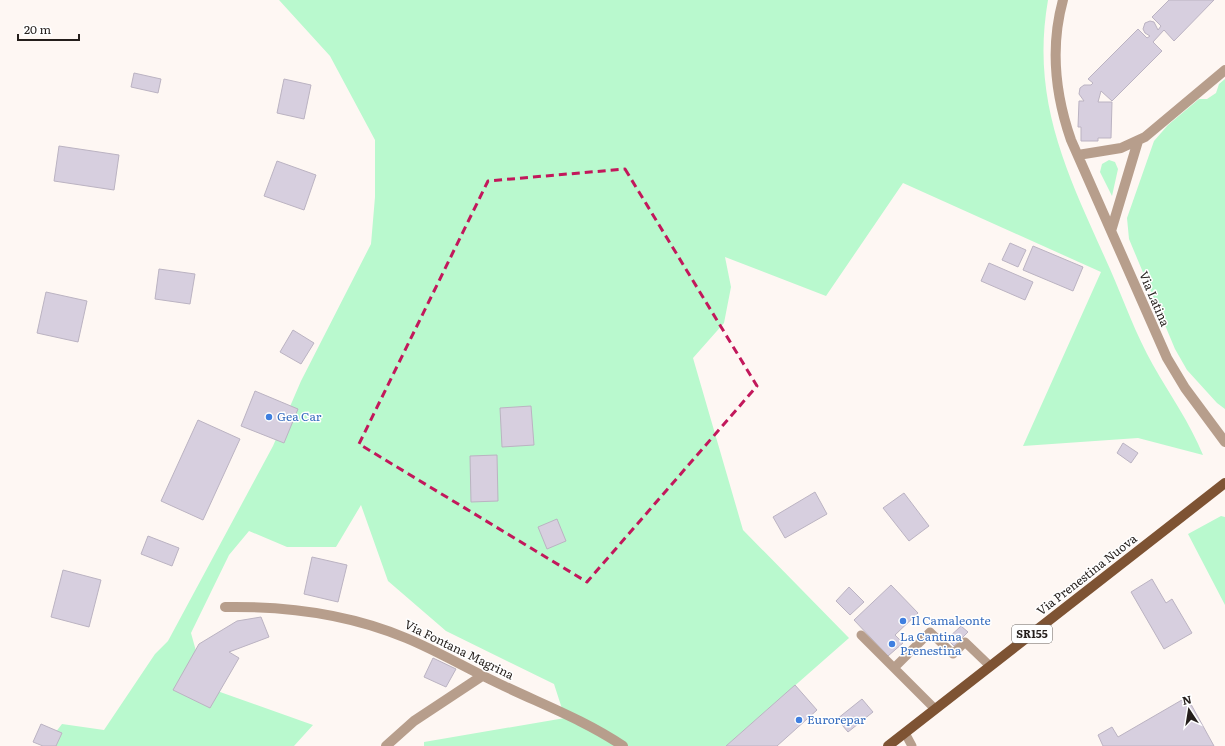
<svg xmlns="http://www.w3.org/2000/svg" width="1225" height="746" font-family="Literata,serif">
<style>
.green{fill:#b9f9ce}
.building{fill:#d7cfdf;stroke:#bbb3c2}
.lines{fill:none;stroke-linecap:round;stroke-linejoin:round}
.lane{stroke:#b79e8c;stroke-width:9}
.street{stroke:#b79e8c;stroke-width:10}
.primary{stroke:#7e5333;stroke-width:10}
.marked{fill:none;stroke:#c2185b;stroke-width:3;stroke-dasharray:8 5;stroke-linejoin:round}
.shop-dot{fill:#3f7fe0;stroke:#fff;stroke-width:1.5}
.labels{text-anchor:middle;stroke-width:3;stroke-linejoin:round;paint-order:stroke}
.shield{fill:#fff;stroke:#66625f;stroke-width:1}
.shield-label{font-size:11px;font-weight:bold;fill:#241e1b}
.street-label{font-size:12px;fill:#241e1b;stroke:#fff}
.shop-label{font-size:12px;fill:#366cbe;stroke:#fff;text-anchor:start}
</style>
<rect width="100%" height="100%" fill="#fef7f3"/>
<!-- green -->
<path class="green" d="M 279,0 L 1048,0 C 1030,103 1069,177 1110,269 C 1124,301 1136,335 1153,365 C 1170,395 1190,423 1203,455 L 1138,438 L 1023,446 L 1101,272 L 903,183 L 826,296 L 725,257 L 731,287 L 724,323 L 693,358 L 743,530 L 849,638 L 726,746 L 424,746 L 424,742 L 565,718 L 554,684 L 446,631 L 388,581 L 361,505 L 336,547 L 287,547 L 249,531 L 229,555 L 191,633 L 206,687 L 313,725 L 294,746 L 45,746 L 62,724 L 104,730 L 155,654 L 168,641 L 273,446 L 301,381 L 371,244 L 375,197 L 375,140 L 330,56 Z
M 1225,79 L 1225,409 L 1217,403 L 1187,370 L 1175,349 L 1129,239 L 1127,218 L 1154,141 L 1168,125 L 1199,99 L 1207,99 L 1216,93 L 1219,84 Z
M 1109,160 L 1115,162 L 1118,169 L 1112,196 L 1100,172 L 1102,164 Z
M 1221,516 L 1225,517 L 1225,605 L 1188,534 Z"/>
<!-- building -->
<path class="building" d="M 1169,0 L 1214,0 L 1174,41 L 1164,30 L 1153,42 L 1162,51 L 1112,101 L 1101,91 L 1098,102 L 1112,102 L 1111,138 L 1098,138 L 1098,141 L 1081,141 L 1081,127 L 1078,127 L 1079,101 L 1084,101 L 1079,94 L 1080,88 L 1084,85 L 1091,85 L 1093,83 L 1088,79 L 1138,29 L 1147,38 L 1150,36 L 1145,33 L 1143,29 L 1145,23 L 1150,21 L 1154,22 L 1158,30 L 1161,26 L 1152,17 Z
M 134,73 L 161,79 L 158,93 L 131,87 Z
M 284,79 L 311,85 L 304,119 L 277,113 Z
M 59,146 L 119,155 L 114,190 L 54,181 Z
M 277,161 L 316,175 L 304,210 L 264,196 Z
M 1010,243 L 1026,250 L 1018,267 L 1002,260 Z
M 1033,246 L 1083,267 L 1073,291 L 1023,270 Z
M 989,263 L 1033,282 L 1025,300 L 981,281 Z
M 159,269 L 195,274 L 190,304 L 155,299 Z
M 46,292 L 87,301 L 78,342 L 37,333 Z
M 293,330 L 314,343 L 301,364 L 280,352 Z
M 255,391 L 298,409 L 284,443 L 241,426 Z
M 531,406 L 534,445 L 502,447 L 500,408 Z
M 198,420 L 240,439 L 203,520 L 161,501 Z
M 1123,443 L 1138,453 L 1131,463 L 1117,453 Z
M 497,455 L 498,501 L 471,502 L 470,456 Z
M 815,492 L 827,514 L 785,538 L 773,517 Z
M 904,493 L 929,526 L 909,541 L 883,508 Z
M 557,519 L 566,541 L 547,549 L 538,527 Z
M 148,536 L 179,548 L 172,566 L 141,554 Z
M 312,557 L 347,565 L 338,602 L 304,594 Z
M 63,570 L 101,580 L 89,627 L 51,617 Z
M 1152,579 L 1166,603 L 1172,599 L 1192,633 L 1164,649 L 1131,592 Z
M 891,585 L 918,613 L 895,635 L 903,643 L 888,656 L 854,620 Z
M 849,587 L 864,602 L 850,615 L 836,601 Z
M 261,617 L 269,637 L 229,652 L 239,658 L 210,708 L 173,690 L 199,644 L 237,621 Z
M 961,626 L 968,632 L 954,646 L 947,639 Z
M 433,658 L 456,669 L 446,687 L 424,677 Z
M 795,685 L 817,710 L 777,746 L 726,746 Z
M 1187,697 L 1214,746 L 1103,746 L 1098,735 L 1112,727 L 1118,737 Z
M 862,699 L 873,712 L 848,732 L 837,719 Z
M 41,724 L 62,733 L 56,746 L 43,746 L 33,742 Z"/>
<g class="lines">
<!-- lane -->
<path class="lane" d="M 861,635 L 935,709
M 894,668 L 930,632 L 953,654 L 965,642 L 990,666
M 905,733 L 912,746"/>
<!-- street -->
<path class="street" d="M 1063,0 C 1050,47 1055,94 1071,140 L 1167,358 L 1185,388 L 1225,442
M 1078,155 L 1121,148 L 1145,137 L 1225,70
M 1111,231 L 1138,141
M 225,607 C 286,606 349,614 406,638 C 440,652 471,671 504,686 C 544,705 586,721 623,746
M 386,746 L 414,721 L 482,676"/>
<!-- primary -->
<path class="primary" d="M 888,746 L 1225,483"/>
</g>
<!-- marked area -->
<path class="marked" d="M 625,169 L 757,386 L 587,582 L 359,444 L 488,181 Z"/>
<!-- markers -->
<g class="shop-dot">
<circle cx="269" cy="417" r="4"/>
<circle cx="903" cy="621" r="4"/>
<circle cx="892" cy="644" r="4"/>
<circle cx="799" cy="720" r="4"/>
</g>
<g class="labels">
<!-- shield labels -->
<rect class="shield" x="1012" y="625" width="40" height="18" rx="3"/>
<g class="shield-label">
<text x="1032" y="638">SR155</text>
</g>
<!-- street labels -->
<g class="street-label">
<text transform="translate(1154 299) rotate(67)" y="4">Via Latina</text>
<text transform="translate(1087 575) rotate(-38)" y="4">Via Prenestina Nuova</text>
<text transform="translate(459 650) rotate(26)" y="4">Via Fontana Magrina</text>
</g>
<!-- shop labels -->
<g class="shop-label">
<text x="277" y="421">Gea Car</text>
<text x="911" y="625">Il Camaleonte</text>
<text x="900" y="641">La Cantina<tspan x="900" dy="14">Prenestina</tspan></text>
<text x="807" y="724">Eurorepar</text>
</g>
</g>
<!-- north arrow -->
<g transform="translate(1189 710) rotate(348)" stroke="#ffffff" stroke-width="3" paint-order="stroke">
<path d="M0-3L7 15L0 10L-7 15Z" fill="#241e1b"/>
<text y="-6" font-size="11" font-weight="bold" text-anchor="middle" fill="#241e1b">N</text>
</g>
<!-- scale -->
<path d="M18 34v6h61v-6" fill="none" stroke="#241e1b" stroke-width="2"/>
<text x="24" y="34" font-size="12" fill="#241e1b" stroke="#ffffff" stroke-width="3" paint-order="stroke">20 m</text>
</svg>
